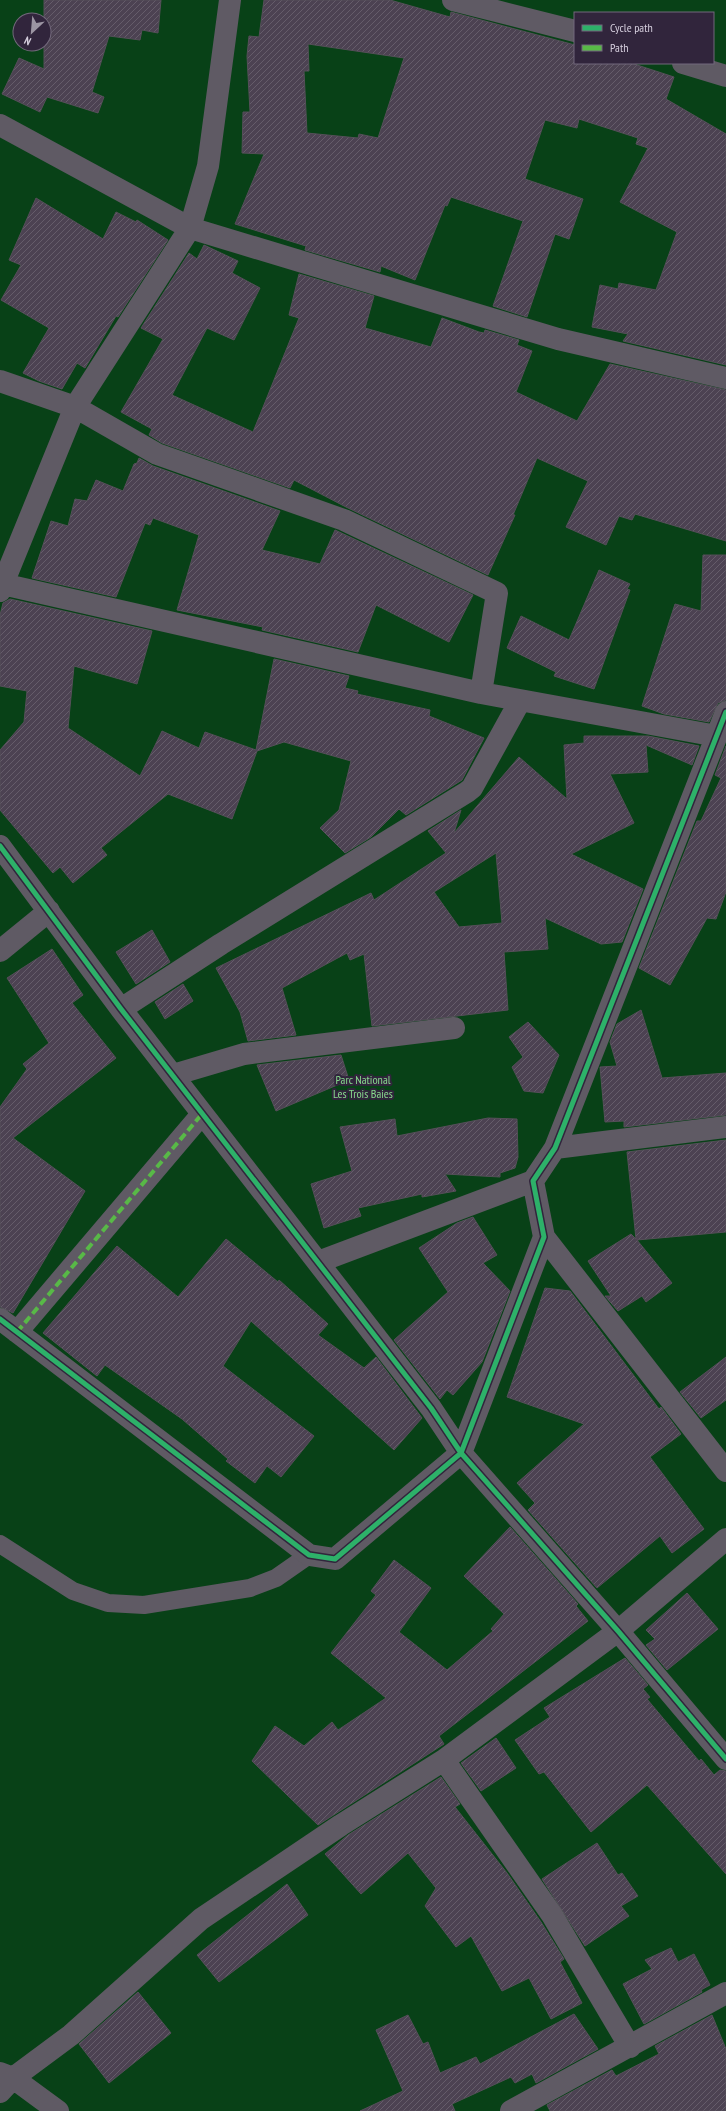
<svg xmlns="http://www.w3.org/2000/svg" width="726" height="2111" font-family="'PT Sans Narrow',sans-serif">
<style>
.park{fill:#084117;fill-rule:evenodd}
.building{fill:url(#building-hatch);stroke:#554f59;fill-rule:evenodd}
.lines{fill:none;stroke-linecap:round;stroke-linejoin:round}
.lane{stroke:#5f5a64;stroke-width:18}
.street{stroke:#5f5a64;stroke-width:22}
.quiet{stroke:#58b947;stroke-width:4;stroke-dasharray:8 4;stroke-linecap:butt}
.cycleway-casing{stroke:#31253c;stroke-width:8}
.cycleway{stroke:#2db169;stroke-width:5}
.labels{text-anchor:middle;stroke-width:4;stroke-linejoin:round;paint-order:stroke}
.park-label{font-size:12px;fill:#87d98d;stroke:#31253c}
</style>
<defs>
<pattern id="building-hatch" width="6" height="6" patternUnits="userSpaceOnUse"><rect width="6" height="6" fill="#4c4252"/><path d="M-1 1l2-2M0 6l6-6M5 7l2-2" fill="none" stroke="#655c6a"/></pattern>
</defs>
<rect width="100%" height="100%" fill="#312a37"/>
<!-- park -->
<path class="park" d="M 0,0 L 726,0 L 726,2111 L 0,2111 ZM 575,13 L 713,13 L 713,63 L 575,63 ZM 20,20 L 44,20 L 44,44 L 20,44 Z"/>
<!-- building -->
<path class="building" d="M 44,0 L 161,0 L 158,33 L 142,30 L 140,40 L 109,36 L 92,92 L 104,97 L 98,113 L 47,97 L 40,112 L 2,94 L 19,58 L 44,69 Z
M 264,0 L 390,0 L 450,17 L 451,12 L 575,45 L 575,63 L 631,63 L 674,77 L 666,99 L 726,134 L 726,365 L 623,341 L 628,334 L 592,327 L 600,285 L 618,289 L 619,283 L 656,290 L 677,232 L 620,202 L 648,148 L 636,144 L 638,138 L 579,119 L 577,128 L 545,120 L 525,179 L 583,199 L 569,239 L 555,234 L 527,317 L 493,306 L 523,221 L 451,197 L 447,206 L 445,205 L 415,280 L 381,266 L 380,272 L 305,250 L 306,246 L 235,224 L 264,154 L 242,153 L 243,112 L 250,112 L 247,56 L 249,36 L 259,37 ZM 308,44 L 404,58 L 378,138 L 359,134 L 358,138 L 307,133 L 304,71 L 309,71 Z
M 36,198 L 103,239 L 116,212 L 136,222 L 137,220 L 168,240 L 118,317 L 116,316 L 85,368 L 77,363 L 62,389 L 39,381 L 23,373 L 49,328 L 1,300 L 21,265 L 9,260 Z
M 204,245 L 238,261 L 232,273 L 260,288 L 234,340 L 207,328 L 172,395 L 253,432 L 299,318 L 289,315 L 299,274 L 374,296 L 365,328 L 431,347 L 442,318 L 479,332 L 484,333 L 485,330 L 519,340 L 517,345 L 532,351 L 516,392 L 577,421 L 610,364 L 726,390 L 726,541 L 635,514 L 632,520 L 619,516 L 606,545 L 566,527 L 588,481 L 537,458 L 513,515 L 515,515 L 488,575 L 346,507 L 294,480 L 290,488 L 162,443 L 149,435 L 152,429 L 121,412 L 163,339 L 141,328 L 189,253 L 197,259 Z
M 139,458 L 153,466 L 280,511 L 262,550 L 320,564 L 335,530 L 473,595 L 449,642 L 376,605 L 358,652 L 262,630 L 263,627 L 177,610 L 199,535 L 153,518 L 150,525 L 145,523 L 116,597 L 32,578 L 51,521 L 68,526 L 75,499 L 87,501 L 96,480 L 123,491 L 134,464 L 137,463 Z
M 703,555 L 726,555 L 726,700 L 718,703 L 709,722 L 664,714 L 642,706 L 675,604 L 701,611 Z
M 599,570 L 630,584 L 627,589 L 630,590 L 594,689 L 554,676 L 556,672 L 507,648 L 521,616 L 569,640 Z
M 10,599 L 152,631 L 137,684 L 74,666 L 68,728 L 140,776 L 162,731 L 199,748 L 205,732 L 256,750 L 274,659 L 349,676 L 345,688 L 358,691 L 357,694 L 430,710 L 429,716 L 484,738 L 462,780 L 406,815 L 399,809 L 371,837 L 345,853 L 320,828 L 339,810 L 351,761 L 284,742 L 257,751 L 232,819 L 168,794 L 101,848 L 107,855 L 73,883 L 60,867 L 53,873 L 0,810 L 0,750 L 24,722 L 27,691 L 0,686 L 0,615 L 3,603 Z
M 584,736 L 648,736 L 699,746 L 692,765 L 646,745 L 648,772 L 610,774 L 634,823 L 571,854 L 643,889 L 622,942 L 601,944 L 545,918 L 548,949 L 504,952 L 508,1010 L 372,1026 L 364,954 L 350,960 L 347,953 L 282,988 L 296,1035 L 248,1041 L 240,1012 L 216,968 L 371,893 L 374,900 L 446,853 L 428,831 L 461,810 L 454,833 L 519,757 L 567,799 L 564,745 L 584,743 ZM 496,853 L 502,923 L 459,927 L 434,892 Z
M 726,746 L 726,892 L 716,919 L 707,918 L 670,985 L 639,968 L 697,821 L 701,821 L 721,778 L 715,775 Z
M 152,930 L 170,962 L 136,984 L 116,952 Z
M 52,949 L 83,995 L 72,1003 L 116,1058 L 13,1138 L 85,1191 L 13,1313 L 0,1307 L 0,1107 L 27,1069 L 23,1064 L 49,1043 L 7,978 Z
M 183,984 L 193,1001 L 165,1019 L 155,1002 Z
M 641,1010 L 662,1078 L 726,1073 L 726,1115 L 624,1127 L 624,1121 L 605,1122 L 600,1067 L 617,1066 L 610,1042 L 617,1024 Z
M 528,1022 L 559,1055 L 543,1093 L 524,1091 L 512,1067 L 523,1057 L 509,1037 Z
M 341,1055 L 349,1080 L 276,1111 L 257,1065 Z
M 488,1118 L 517,1119 L 518,1157 L 515,1168 L 500,1173 L 500,1177 L 445,1174 L 456,1191 L 422,1197 L 422,1194 L 358,1208 L 361,1216 L 324,1228 L 311,1184 L 352,1171 L 340,1127 L 395,1119 L 397,1136 Z
M 726,1140 L 726,1232 L 637,1240 L 672,1283 L 646,1302 L 642,1296 L 618,1311 L 605,1296 L 611,1296 L 588,1261 L 631,1234 L 636,1239 L 627,1152 Z
M 473,1217 L 497,1255 L 483,1263 L 510,1291 L 482,1362 L 453,1395 L 447,1390 L 440,1399 L 394,1340 L 448,1292 L 419,1248 L 457,1223 Z
M 226,1239 L 278,1282 L 279,1280 L 328,1324 L 318,1335 L 364,1368 L 376,1357 L 422,1418 L 394,1450 L 251,1321 L 223,1366 L 314,1436 L 281,1477 L 267,1466 L 255,1483 L 226,1461 L 228,1459 L 182,1419 L 105,1365 L 97,1376 L 43,1333 L 117,1246 L 178,1297 Z
M 545,1288 L 570,1291 L 659,1409 L 661,1407 L 681,1434 L 650,1457 L 704,1529 L 672,1553 L 660,1536 L 597,1588 L 528,1510 L 535,1503 L 517,1483 L 584,1424 L 507,1397 Z
M 726,1357 L 726,1400 L 701,1418 L 680,1392 Z
M 510,1527 L 578,1604 L 576,1606 L 588,1621 L 439,1736 L 444,1744 L 318,1825 L 252,1761 L 275,1726 L 304,1746 L 332,1722 L 338,1730 L 386,1698 L 331,1653 L 376,1595 L 371,1591 L 394,1560 L 431,1588 L 399,1632 L 447,1670 L 493,1631 L 491,1629 L 504,1614 L 464,1576 Z
M 687,1593 L 718,1629 L 667,1670 L 646,1645 L 655,1639 L 646,1630 Z
M 625,1658 L 648,1685 L 643,1689 L 650,1697 L 647,1699 L 699,1761 L 701,1759 L 714,1775 L 720,1770 L 726,1771 L 726,1874 L 647,1785 L 591,1832 L 544,1772 L 539,1774 L 515,1740 L 550,1717 L 544,1708 Z
M 496,1738 L 516,1768 L 481,1791 L 461,1763 Z
M 441,1777 L 460,1804 L 455,1807 L 507,1873 L 541,1922 L 564,1959 L 560,1962 L 582,2003 L 551,2019 L 529,1978 L 502,1991 L 471,1936 L 456,1947 L 425,1906 L 436,1888 L 408,1853 L 361,1894 L 325,1854 L 348,1835 Z
M 597,1843 L 618,1875 L 622,1873 L 638,1896 L 621,1906 L 629,1916 L 585,1946 L 542,1879 Z
M 287,1884 L 308,1915 L 219,1982 L 197,1955 Z
M 671,1948 L 678,1962 L 694,1954 L 710,1985 L 701,1990 L 702,1992 L 644,2024 L 623,1984 L 652,1969 L 645,1960 Z
M 138,1992 L 171,2033 L 109,2083 L 79,2044 Z
M 574,2014 L 598,2049 L 536,2083 L 532,2074 L 515,2083 L 511,2077 L 452,2104 L 455,2111 L 360,2111 L 403,2091 L 376,2030 L 408,2015 L 423,2044 L 428,2042 L 440,2073 L 476,2057 L 480,2064 Z
M 712,2015 L 726,2049 L 726,2111 L 550,2111 L 547,2105 L 612,2070 L 616,2076 L 659,2054 L 655,2046 Z"/>
<g class="lines">
<!-- lane -->
<path class="lane" d="M 0,1544 L 73,1591 L 108,1603 L 144,1605 L 250,1588 L 276,1578 L 309,1555"/>
<!-- street -->
<path class="street" d="M 453,0 L 575,31
M 683,63 L 726,76
M 0,125 L 190,228 L 558,339 L 726,378
M 0,381 L 75,407 L 157,454 L 344,520 L 497,593 L 481,693
M 2,584 L 481,693 L 717,736
M 0,591 L 75,407 L 190,228 L 208,166 L 230,0
M 0,846 L 121,1009 L 431,1408 L 461,1453 L 618,1631 L 726,1759
M 0,951 L 49,911
M 121,1009 L 221,944 L 467,792 L 472,788 L 520,701
M 173,1075 L 244,1054 L 454,1028
M 555,1148 L 726,1127
M 544,1237 L 726,1471
M 318,1262 L 533,1181
M 0,1319 L 309,1555 L 335,1559 L 461,1453 L 544,1237 L 533,1181 L 555,1148 L 726,712
M 17,1332 L 202,1114
M 444,1760 L 552,1915 L 630,2047
M 0,2073 L 13,2078 L 58,2111
M 0,2092 L 13,2078 L 71,2035 L 201,1919 L 341,1825 L 444,1760 L 618,1631 L 726,1539
M 511,2111 L 726,1993"/>
<!-- quiet -->
<path class="quiet" d="M 17,1332 L 202,1114"/>
<defs>
<path id="cycleway" d="M 0,846 L 121,1009 L 431,1408 L 461,1453 L 618,1631 L 726,1759
M 0,1319 L 309,1555 L 335,1559 L 461,1453 L 544,1237 L 533,1181 L 555,1148 L 726,712"/>
</defs>
<!-- cycleway casing -->
<use href="#cycleway" class="cycleway-casing"/>
<!-- cycleway -->
<use href="#cycleway" class="cycleway"/>
</g>
<g class="labels">
<!-- park labels -->
<g class="park-label">
<text x="363" y="1084">Parc National<tspan x="363" dy="14">Les Trois Baies</tspan></text>
</g>
</g>
<!-- legend -->
<rect x="574" y="12" width="140" height="52" fill="#31253c" stroke="#73697c"/>
<rect x="582" y="25" width="20" height="6" fill="#2db169" stroke="#73697c"/>
<text x="610" y="32" font-size="12" fill="#d5cedd">Cycle path</text>
<rect x="582" y="45" width="20" height="6" fill="#58b947" stroke="#73697c"/>
<text x="610" y="52" font-size="12" fill="#d5cedd">Path</text>
<!-- north arrow -->
<g transform="translate(32 32) rotate(206)"><circle r="19" fill="#31253c" stroke="#73697c"/>
<path d="M0-3L7 15L0 10L-7 15Z" fill="#9c95a3"/>
<text y="-6" font-size="11" font-weight="bold" text-anchor="middle" fill="#d5cedd">N</text>
</g>
</svg>
